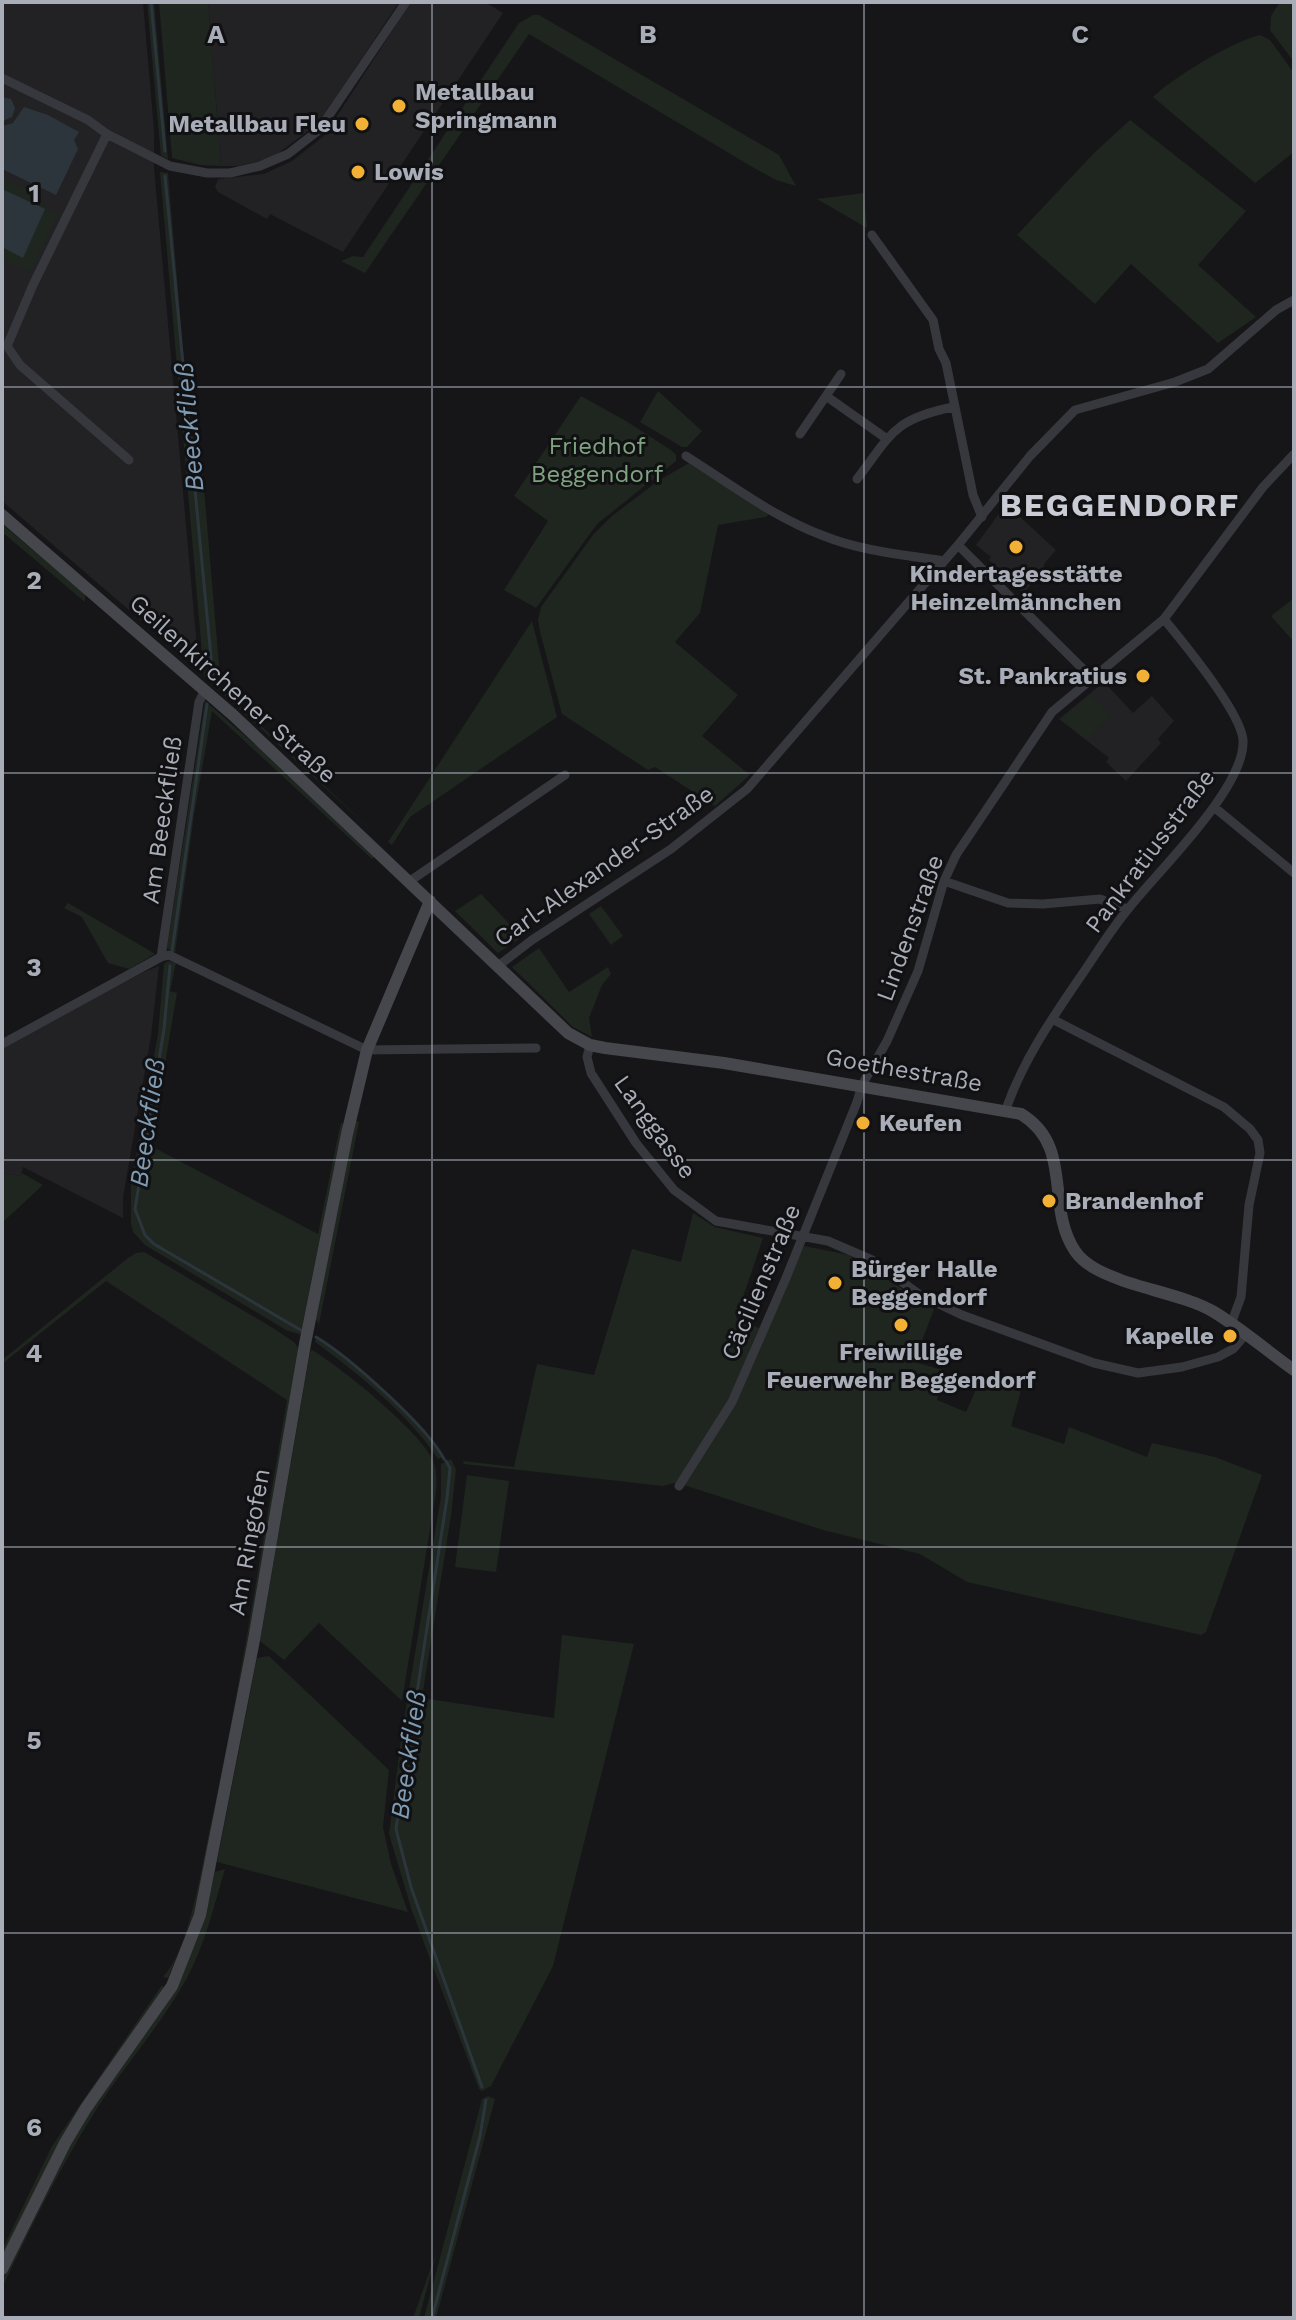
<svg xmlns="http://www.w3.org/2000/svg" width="1296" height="2320" font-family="'Work Sans',sans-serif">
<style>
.built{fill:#222225}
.green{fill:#1e261f}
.water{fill:#2c353c}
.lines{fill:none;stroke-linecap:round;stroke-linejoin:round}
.stream{stroke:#2c353c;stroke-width:3}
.street{stroke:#37383d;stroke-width:9}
.secondary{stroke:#45474d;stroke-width:12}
.grid{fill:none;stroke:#a8adb8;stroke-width:2;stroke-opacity:0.55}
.poi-dot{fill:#f2b134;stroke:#111113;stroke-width:3}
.labels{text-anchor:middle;stroke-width:6;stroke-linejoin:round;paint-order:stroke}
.poi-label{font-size:24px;font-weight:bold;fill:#a8adb8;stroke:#111113;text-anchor:start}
.park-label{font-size:24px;fill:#7fa381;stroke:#111113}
.street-label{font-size:24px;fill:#a8adb8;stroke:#111113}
.water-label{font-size:26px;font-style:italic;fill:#7f9bb3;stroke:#111113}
.district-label{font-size:32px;font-weight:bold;letter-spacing:2px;fill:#c9ccd4;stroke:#111113}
.grid-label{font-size:26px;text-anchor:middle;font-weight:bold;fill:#a8adb8;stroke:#111113;stroke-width:6;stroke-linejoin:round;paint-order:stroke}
</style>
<rect width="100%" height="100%" fill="#161618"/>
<!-- built -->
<path class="built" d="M 2,2 L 143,2 L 154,130 L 154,168 L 199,670 L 2,501 Z
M 208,2 L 399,2 L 320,122 L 272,158 L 238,166 L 221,166 Z
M 411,2 L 485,2 L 503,13 L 343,252 L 270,214 L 267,219 L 218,192 L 215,187 L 218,179 L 264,174 L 292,161 L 324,136 Z
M 1006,504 L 1056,550 L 1044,564 L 1044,571 L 1023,593 L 989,560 L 991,557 L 976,545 Z
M 1104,682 L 1133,713 L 1152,696 L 1174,721 L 1158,739 L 1161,743 L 1126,781 L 1106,762 L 1109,758 L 1059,719 Z
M 159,966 L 151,1036 L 123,1197 L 123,1218 L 23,1167 L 21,1176 L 2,1173 L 2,1046 L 144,972 Z"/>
<!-- green -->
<path class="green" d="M 147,2 L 154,2 L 168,159 L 161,156 Z
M 159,2 L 208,2 L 221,166 L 200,165 L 172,158 Z
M 1280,2 L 1294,2 L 1294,62 L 1270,30 L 1271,16 Z
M 533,15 L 539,15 L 779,155 L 796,186 L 776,180 L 754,168 L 529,34 L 365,273 L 341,261 L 353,256 L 363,257 L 519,23 Z
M 1260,35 L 1270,40 L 1294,73 L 1294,152 L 1255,183 L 1153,97 C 1174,77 1233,41 1260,35 Z
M 1130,120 L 1246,211 L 1198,265 L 1256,317 L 1218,343 L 1131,264 L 1095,304 L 1017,235 L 1095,152 Z
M 160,172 L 168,173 L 188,408 L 191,423 L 199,430 L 221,688 L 382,840 L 204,676 Z
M 2,178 L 38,194 L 45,209 L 58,215 L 30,272 L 2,259 Z
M 864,193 L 867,228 L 817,199 Z
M 658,391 L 702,431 L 687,447 L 682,447 L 640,422 Z
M 581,396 L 626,421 L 671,450 L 676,455 L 676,461 L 597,524 L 536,608 L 504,590 L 548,521 L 514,496 Z
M 689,463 L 769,514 L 766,517 L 718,525 L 700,613 L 675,642 L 738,695 L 702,736 L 750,775 L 715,806 L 655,767 L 648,770 L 562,714 L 540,632 L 538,620 L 541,607 L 593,535 L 612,516 L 658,481 Z
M 2,524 L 85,594 L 85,602 L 2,532 Z
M 1294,598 L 1294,642 L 1271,616 Z
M 532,621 L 557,717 L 410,817 L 392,845 L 388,842 Z
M 1090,695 L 1110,715 L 1087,740 L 1060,719 Z
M 205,701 L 288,773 L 375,856 L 372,859 L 212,711 L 194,815 L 175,953 L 167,948 Z
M 481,894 L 522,937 L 498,953 L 455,911 Z
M 68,903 L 147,949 L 155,954 L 129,969 L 108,963 L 82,917 L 64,908 Z
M 601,906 L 623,936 L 611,945 L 589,914 Z
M 539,948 L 569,992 L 608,967 L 611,974 L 602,985 L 589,1018 L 592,1037 L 573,1027 L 512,967 Z
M 168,961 L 176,963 L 170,991 L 177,993 L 151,1146 L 318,1234 L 339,1131 L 341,1123 L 344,1124 L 302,1335 L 286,1330 L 145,1245 L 133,1232 L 131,1223 L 131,1185 L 158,1034 L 164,964 Z
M 354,1120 L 359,1122 L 319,1324 L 316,1319 Z
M 2,1173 L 21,1176 L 22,1173 L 43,1185 L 2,1223 Z
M 693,1213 L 715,1227 L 763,1238 L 736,1318 L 759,1328 L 729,1399 L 678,1482 L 663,1486 L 464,1464 L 463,1461 L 514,1467 L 537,1364 L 594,1375 L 632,1249 L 681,1262 Z
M 804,1246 L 849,1255 L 934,1309 L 914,1362 L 946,1371 L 937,1400 L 966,1412 L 981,1378 L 1021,1391 L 1011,1426 L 1064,1444 L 1069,1427 L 1147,1457 L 1152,1443 L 1215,1457 L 1262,1475 L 1206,1632 L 1201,1635 L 967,1582 L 920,1554 L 823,1530 L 684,1485 L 717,1430 Z
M 144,1252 L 273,1328 L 294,1342 L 299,1349 L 247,1658 L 197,1906 L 168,1978 L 163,1977 C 190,1946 200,1874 209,1833 C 240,1689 262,1544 287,1400 L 106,1281 L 2,1364 L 2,1360 L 128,1258 L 136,1253 Z
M 316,1338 C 347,1357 426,1425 443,1457 L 438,1459 C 410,1416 357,1372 315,1342 Z
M 312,1350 C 342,1368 413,1426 430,1455 C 437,1466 437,1479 436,1492 L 402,1701 L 319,1623 L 284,1660 L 260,1641 L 310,1352 Z
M 451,1459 L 456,1469 L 451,1516 L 422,1698 L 554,1718 L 562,1635 L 634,1644 L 553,1966 L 491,2086 L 482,2091 L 479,2089 L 412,1911 L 389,1834 L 402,1732 L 441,1496 L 441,1464 Z
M 467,1475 L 509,1481 L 496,1572 L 455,1567 Z
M 269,1656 L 389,1770 L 383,1827 L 391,1864 L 408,1912 L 217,1862 L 257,1658 Z
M 225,1869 C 214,1906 205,1944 187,1978 C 161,2025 125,2065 96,2110 C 60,2167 31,2227 2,2288 L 2,2281 L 75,2133 L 174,1990 L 209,1900 L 215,1872 Z
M 162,1985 L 164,1988 L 54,2152 L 2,2260 L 2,2250 L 52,2146 Z
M 488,2096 L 495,2099 L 436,2318 L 424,2318 L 482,2099 Z
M 437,2251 L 419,2318 L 413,2318 Z"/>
<!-- water -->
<path class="water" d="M 2,97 L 11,99 L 15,108 L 12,117 L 3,121 Z
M 24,107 L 48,115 L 79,132 L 74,140 L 78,149 L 56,195 L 2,169 L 2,126 L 13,123 Z
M 2,189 L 45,209 L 23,258 L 2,247 Z"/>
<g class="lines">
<!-- stream -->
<path class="stream" d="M 151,2 L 165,151
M 165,176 L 213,678
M 172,951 L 207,704
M 170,966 L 164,1029 L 135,1209 L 145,1235 L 154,1244 L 304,1332
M 316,1337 C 348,1356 427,1426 444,1459
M 446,1461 L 450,1468 L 447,1498 L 396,1829 L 411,1887 L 482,2087
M 432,2318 L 480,2136 L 486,2100"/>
<!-- street -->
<path class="street" d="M 2,78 L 88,120 L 107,134 L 33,285 L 7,346 L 20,365 L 129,460
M 107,134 L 170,166 L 207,173 L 230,173 L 260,166 L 288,154 L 319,130 L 406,2
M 872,235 L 933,320 L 939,349 L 946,363 L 973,495 L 982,517
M 826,396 L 887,439
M 800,434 L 841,374
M 686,456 C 730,484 775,518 824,536 C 861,551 905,555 944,561
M 857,479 C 892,433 894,419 953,407
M 958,545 L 1092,678
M 1214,807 L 1294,873
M 410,881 L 565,775
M 944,881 L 1008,903 L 1043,904 L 1100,899 L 1127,909
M 161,957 L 169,955 L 367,1050 L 536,1048
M 161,957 L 199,702 L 205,690
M 498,966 L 532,940 L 671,849 L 747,789 L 958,545 L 1030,456 L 1075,410 L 1175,382 L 1208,369 L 1276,310 L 1294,300
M 1052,1019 L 1224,1107 L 1250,1129 L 1258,1140 L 1260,1153 L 1249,1205 L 1241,1297 L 1231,1324
M 2,1044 L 161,957
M 590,1045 L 587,1057 L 591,1073 L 636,1143 L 674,1190 L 716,1221 L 828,1241 L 872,1260 L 920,1295 L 962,1315 L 1094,1363 L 1138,1373 L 1182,1367 L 1218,1357 L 1233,1349 L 1245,1335
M 1006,1109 C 1024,1058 1053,1017 1083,973 C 1098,951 1112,928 1129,908 C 1158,871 1246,787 1243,740 C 1241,712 1183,642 1164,619
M 679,1486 L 732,1402 L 786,1278 L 857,1102 L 862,1085 L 887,1041 L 918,971 L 944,881 L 956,855 L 1052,712 L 1164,619 L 1263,487 L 1294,454"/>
<!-- secondary -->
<path class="secondary" d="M 2,515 L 233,715 L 568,1033 L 590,1045 L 605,1048 L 724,1063 L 1021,1114 C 1074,1146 1045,1206 1075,1251 C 1085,1266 1105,1274 1121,1280 C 1148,1290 1191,1298 1214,1312 C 1242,1329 1267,1351 1294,1370
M 2,2269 L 65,2143 L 86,2108 L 172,1986 L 200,1915 L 254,1640 L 305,1344 L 347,1134 L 367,1050 L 430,901"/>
</g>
<!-- grid -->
<path class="grid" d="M 432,2 L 432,2318M 864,2 L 864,2318M 2,387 L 1294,387M 2,773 L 1294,773M 2,1160 L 1294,1160M 2,1547 L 1294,1547M 2,1933 L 1294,1933"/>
<!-- markers -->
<g class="poi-dot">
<circle cx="399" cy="106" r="8"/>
<circle cx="362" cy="124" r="8"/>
<circle cx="358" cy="172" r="8"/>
<circle cx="1016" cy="547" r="8"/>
<circle cx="1143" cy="676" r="8"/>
<circle cx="863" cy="1123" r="8"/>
<circle cx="1049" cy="1201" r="8"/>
<circle cx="835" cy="1283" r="8"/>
<circle cx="901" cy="1325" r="8"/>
<circle cx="1230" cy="1336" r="8"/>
</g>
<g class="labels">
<!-- poi labels -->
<g class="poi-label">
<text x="415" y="100">Metallbau<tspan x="415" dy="28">Springmann</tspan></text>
<text x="346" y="132" text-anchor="end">Metallbau Fleu</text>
<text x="374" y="180">Lowis</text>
<text x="1016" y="582" text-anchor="middle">Kindertagesstätte<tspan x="1016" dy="28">Heinzelmännchen</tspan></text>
<text x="1127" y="684" text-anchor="end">St. Pankratius</text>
<text x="879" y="1131">Keufen</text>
<text x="1065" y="1209">Brandenhof</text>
<text x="851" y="1277">Bürger Halle<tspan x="851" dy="28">Beggendorf</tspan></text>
<text x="1214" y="1344" text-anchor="end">Kapelle</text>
<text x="901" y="1360" text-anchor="middle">Freiwillige<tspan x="901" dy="28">Feuerwehr Beggendorf</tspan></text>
</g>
<!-- park labels -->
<g class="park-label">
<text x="597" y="454">Friedhof<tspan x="597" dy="28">Beggendorf</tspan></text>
</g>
<!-- street labels -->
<g class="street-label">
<text transform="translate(233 689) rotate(42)" y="8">Geilenkirchener Straße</text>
<text transform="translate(162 820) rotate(-82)" y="8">Am Beeckfließ</text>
<text transform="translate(1150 851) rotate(-53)" y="8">Pankratiusstraße</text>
<text transform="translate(604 866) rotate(-35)" y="8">Carl-Alexander-Straße</text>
<text transform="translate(910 928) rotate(-70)" y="8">Lindenstraße</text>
<text transform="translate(904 1070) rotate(10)" y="8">Goethestraße</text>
<text transform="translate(655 1127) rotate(54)" y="8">Langgasse</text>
<text transform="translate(761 1282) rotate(-67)" y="8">Cäcilienstraße</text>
<text transform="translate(249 1542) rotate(-80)" y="8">Am Ringofen</text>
</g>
<!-- water labels -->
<g class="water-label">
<text transform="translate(189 427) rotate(-95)" y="9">Beeckfließ</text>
<text transform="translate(147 1123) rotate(-82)" y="9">Beeckfließ</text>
<text transform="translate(408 1755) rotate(-82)" y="9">Beeckfließ</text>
</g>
<!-- district labels -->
<g class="district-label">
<text x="1120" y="516">BEGGENDORF</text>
</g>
</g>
<g class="grid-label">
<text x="216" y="43">A</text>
<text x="648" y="43">B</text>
<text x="1080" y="43">C</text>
<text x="34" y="202">1</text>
<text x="34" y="589">2</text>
<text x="34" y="976">3</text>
<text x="34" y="1362">4</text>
<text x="34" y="1749">5</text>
<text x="34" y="2136">6</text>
</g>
<!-- border -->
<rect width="1296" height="2320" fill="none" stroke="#a8adb8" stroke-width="8"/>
</svg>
